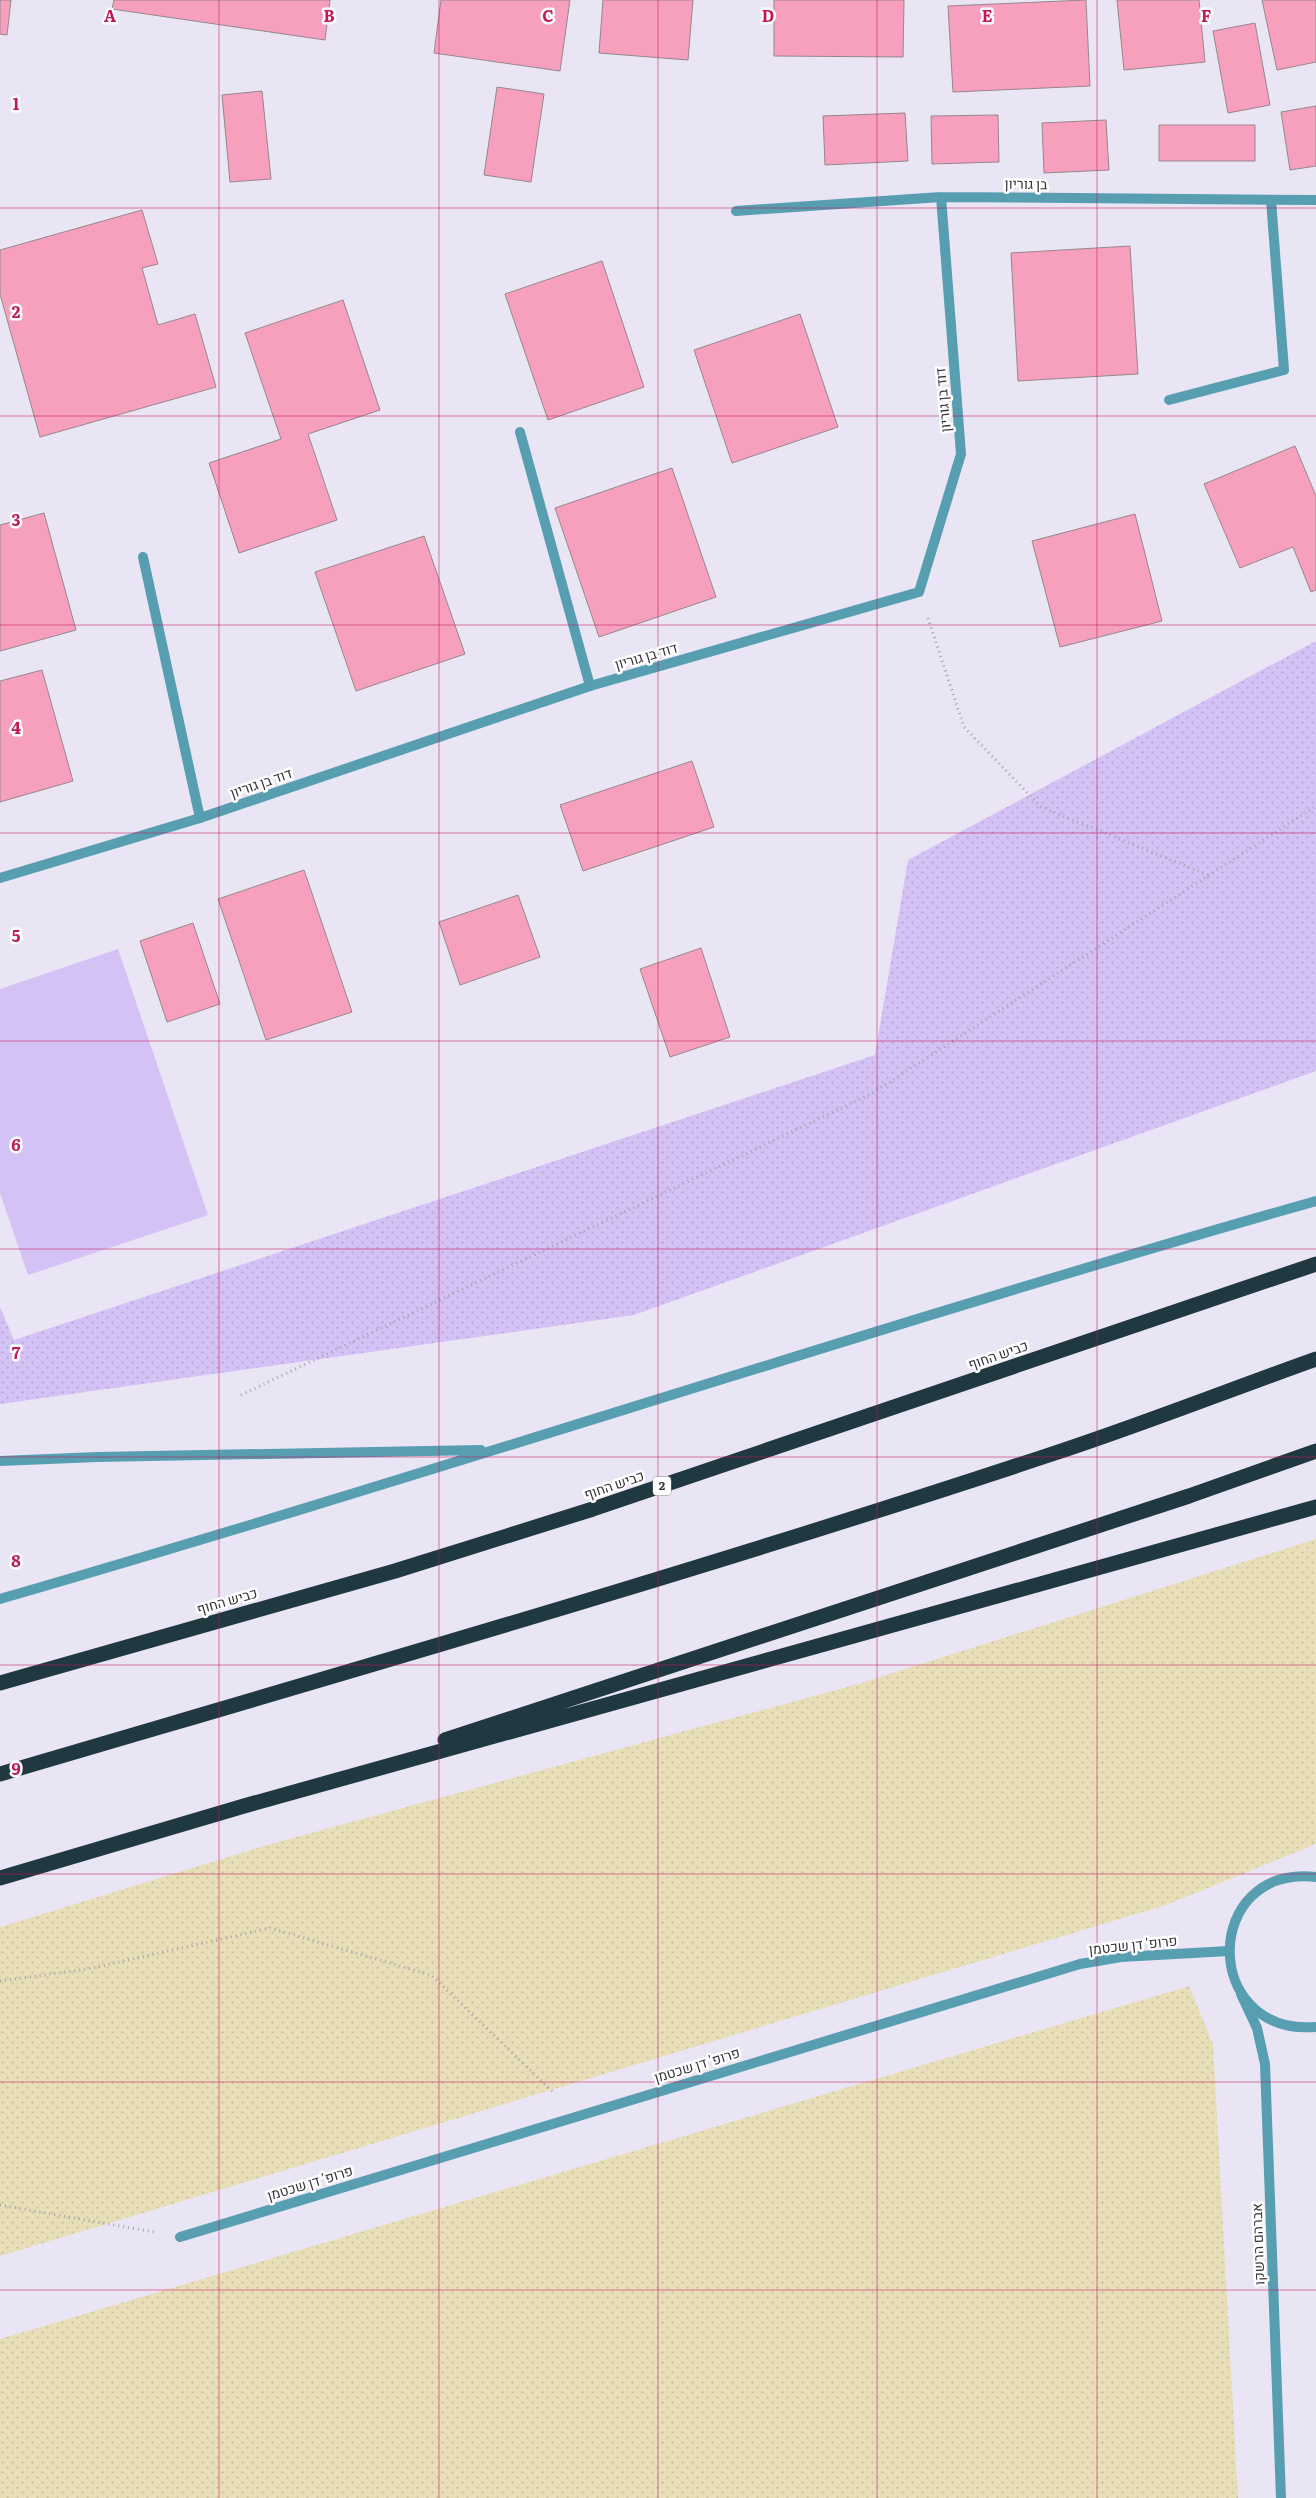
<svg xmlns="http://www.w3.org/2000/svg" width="1316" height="2498" font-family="Literata,Heebo,serif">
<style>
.grass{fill:url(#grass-dots)}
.sand{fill:url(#sand-dots)}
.pitch{fill:#d4c1f6}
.building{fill:#f6a0bd;stroke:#96878b}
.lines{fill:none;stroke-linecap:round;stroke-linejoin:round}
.path{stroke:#a6a2ad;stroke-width:3;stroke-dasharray:1 4;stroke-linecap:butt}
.service{stroke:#589eb1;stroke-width:10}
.minor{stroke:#589eb1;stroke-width:10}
.tertiary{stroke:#589eb1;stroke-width:10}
.motorway{stroke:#203940;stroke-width:15}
.grid{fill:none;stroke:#c2185b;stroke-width:1;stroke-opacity:0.55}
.labels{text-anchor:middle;stroke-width:5;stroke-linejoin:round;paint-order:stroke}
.shield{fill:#fff;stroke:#727174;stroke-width:1}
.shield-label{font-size:12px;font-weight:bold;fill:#363439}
.street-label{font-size:14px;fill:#363439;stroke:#fff}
.grid-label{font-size:16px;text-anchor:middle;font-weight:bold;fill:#c2185b;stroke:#fff;stroke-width:5;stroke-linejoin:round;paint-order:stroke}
</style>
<defs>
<pattern id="grass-dots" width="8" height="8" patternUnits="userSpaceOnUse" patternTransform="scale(1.25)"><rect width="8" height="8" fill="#d4c1f6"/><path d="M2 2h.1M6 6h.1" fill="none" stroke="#b7a6d4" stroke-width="1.8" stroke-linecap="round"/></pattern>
<pattern id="sand-dots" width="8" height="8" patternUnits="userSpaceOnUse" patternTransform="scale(1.25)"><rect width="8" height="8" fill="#e8dfb9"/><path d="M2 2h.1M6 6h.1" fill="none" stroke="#c8c0a0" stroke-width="1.8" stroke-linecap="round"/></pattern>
</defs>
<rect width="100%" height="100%" fill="#eae5f4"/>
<!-- grass -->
<path class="grass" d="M 1316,641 L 1316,1071 L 634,1315 L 0,1404 L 0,1307 L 14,1340 L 875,1055 L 908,860 Z"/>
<!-- sand -->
<path class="sand" d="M 1316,1539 L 1316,1844 L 1166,1905 L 0,2256 L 0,1927 L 267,1845 L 858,1684 Z
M 1189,1986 L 1213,2044 L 1238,2498 L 0,2498 L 0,2339 Z"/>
<!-- pitch -->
<path class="pitch" d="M 118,949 L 208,1215 L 28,1275 L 0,1193 L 0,989 Z"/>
<!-- building -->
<path class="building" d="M 0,0 L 11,0 L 7,35 L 0,34 Z
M 114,0 L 330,0 L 325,40 L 112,9 Z
M 441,0 L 570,0 L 560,71 L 434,53 Z
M 603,0 L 693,0 L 688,60 L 599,53 Z
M 774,0 L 904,0 L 903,57 L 774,56 Z
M 1086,0 L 1090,86 L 953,92 L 948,6 Z
M 1117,0 L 1199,0 L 1205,62 L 1124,70 Z
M 1262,0 L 1316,0 L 1316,62 L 1277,70 Z
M 1255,23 L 1270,105 L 1228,113 L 1213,31 Z
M 497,87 L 544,94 L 531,182 L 484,175 Z
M 262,91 L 271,179 L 230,182 L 222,95 Z
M 1316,106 L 1316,166 L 1290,170 L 1281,112 Z
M 905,113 L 908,161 L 825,165 L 823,116 Z
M 998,115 L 999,162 L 932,164 L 931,116 Z
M 1106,120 L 1109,170 L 1044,173 L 1042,123 Z
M 1159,125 L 1255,125 L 1255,161 L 1159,161 Z
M 142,210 L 158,264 L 142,268 L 158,325 L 195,314 L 216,387 L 40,437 L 0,294 L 0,250 Z
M 1130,246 L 1138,374 L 1018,381 L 1011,253 Z
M 602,261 L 644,387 L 548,420 L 505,294 Z
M 343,300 L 380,410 L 308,434 L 337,520 L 239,553 L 209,463 L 281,439 L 245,333 Z
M 800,314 L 838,427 L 732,463 L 694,350 Z
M 1295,446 L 1316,496 L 1316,590 L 1311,592 L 1293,547 L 1240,568 L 1204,484 Z
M 672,468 L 716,597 L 599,637 L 555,508 Z
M 44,513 L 76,630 L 0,651 L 0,525 Z
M 1135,514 L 1162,621 L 1060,647 L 1032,541 Z
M 424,536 L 465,654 L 356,691 L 315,572 Z
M 42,670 L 73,781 L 0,802 L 0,681 Z
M 692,761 L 714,827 L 583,871 L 560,805 Z
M 304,870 L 352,1012 L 266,1040 L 218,899 Z
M 518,895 L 540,957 L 460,985 L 439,922 Z
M 193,923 L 220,1004 L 167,1022 L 140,941 Z
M 701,948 L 730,1037 L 670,1057 L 640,969 Z"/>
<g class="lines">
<!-- path -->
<path class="path" d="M 928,618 L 964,727 L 1041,807 L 1208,875
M 241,1395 L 871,1094 L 1316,806
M 0,1981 L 88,1969 L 270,1928 L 431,1975 L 555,2094
M 0,2205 L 154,2232"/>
<!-- service -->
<path class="service" d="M 1169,400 L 1284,370 L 1271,200
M 520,432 L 590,686
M 143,557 L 200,818
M 0,1461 L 97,1457 L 481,1450
M 0,1599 C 440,1472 875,1326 1316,1201"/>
<!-- minor -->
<path class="minor" d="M 736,211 L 941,197 L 1316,200
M 0,878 L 200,818 L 590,686 L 919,592 L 961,454 L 941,197
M 180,2237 L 1080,1964 L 1121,1957 L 1229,1951"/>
<!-- tertiary -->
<path class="tertiary" d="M 1316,1877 C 1202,1864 1200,2036 1316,2027
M 1241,1994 L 1257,2028 L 1265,2064 L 1281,2498"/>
<!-- motorway -->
<path class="motorway" d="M 0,1683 L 395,1571 L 593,1509 L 1316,1264
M 445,1740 L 1189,1496 L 1316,1451
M 0,1774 C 353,1670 706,1569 1055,1453 C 1143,1424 1229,1390 1316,1359
M 0,1878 L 244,1806 L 1316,1507"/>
</g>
<!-- grid -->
<path class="grid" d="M 219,0 L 219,2498M 439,0 L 439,2498M 658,0 L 658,2498M 877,0 L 877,2498M 1097,0 L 1097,2498M 0,208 L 1316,208M 0,416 L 1316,416M 0,625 L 1316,625M 0,833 L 1316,833M 0,1041 L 1316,1041M 0,1249 L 1316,1249M 0,1457 L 1316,1457M 0,1665 L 1316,1665M 0,1874 L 1316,1874M 0,2082 L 1316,2082M 0,2290 L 1316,2290"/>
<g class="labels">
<!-- shield labels -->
<rect class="shield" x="653" y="1476.5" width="18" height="19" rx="4"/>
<g class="shield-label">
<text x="662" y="1490">2</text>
</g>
<!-- street labels -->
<g class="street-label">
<text transform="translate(1026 184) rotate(1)" y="5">בן גוריון</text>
<text transform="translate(943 400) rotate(-95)" y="5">דוד בן גוריון</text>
<text transform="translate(646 656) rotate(-16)" y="5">דוד בן גוריון</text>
<text transform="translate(261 783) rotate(-19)" y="5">דוד בן גוריון</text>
<text transform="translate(998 1355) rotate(-19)" y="5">כביש החוף</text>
<text transform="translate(614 1485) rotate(-19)" y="5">כביש החוף</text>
<text transform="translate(227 1601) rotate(-16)" y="5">כביש החוף</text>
<text transform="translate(1133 1945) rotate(-6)" y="5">פרופ' דן שכטמן</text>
<text transform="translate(697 2065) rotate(-17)" y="5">פרופ' דן שכטמן</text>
<text transform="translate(310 2183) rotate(-17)" y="5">פרופ' דן שכטמן</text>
<text transform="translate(1258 2244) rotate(-92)" y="5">אברהם הרשקו</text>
</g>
</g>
<g class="grid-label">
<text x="110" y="22">A</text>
<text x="329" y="22">B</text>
<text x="548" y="22">C</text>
<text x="768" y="22">D</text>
<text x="987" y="22">E</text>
<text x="1206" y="22">F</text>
<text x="16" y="110">1</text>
<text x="16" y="318">2</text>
<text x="16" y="526">3</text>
<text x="16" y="734">4</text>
<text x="16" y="942">5</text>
<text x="16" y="1151">6</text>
<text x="16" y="1359">7</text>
<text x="16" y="1567">8</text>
<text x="16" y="1775">9</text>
</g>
</svg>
